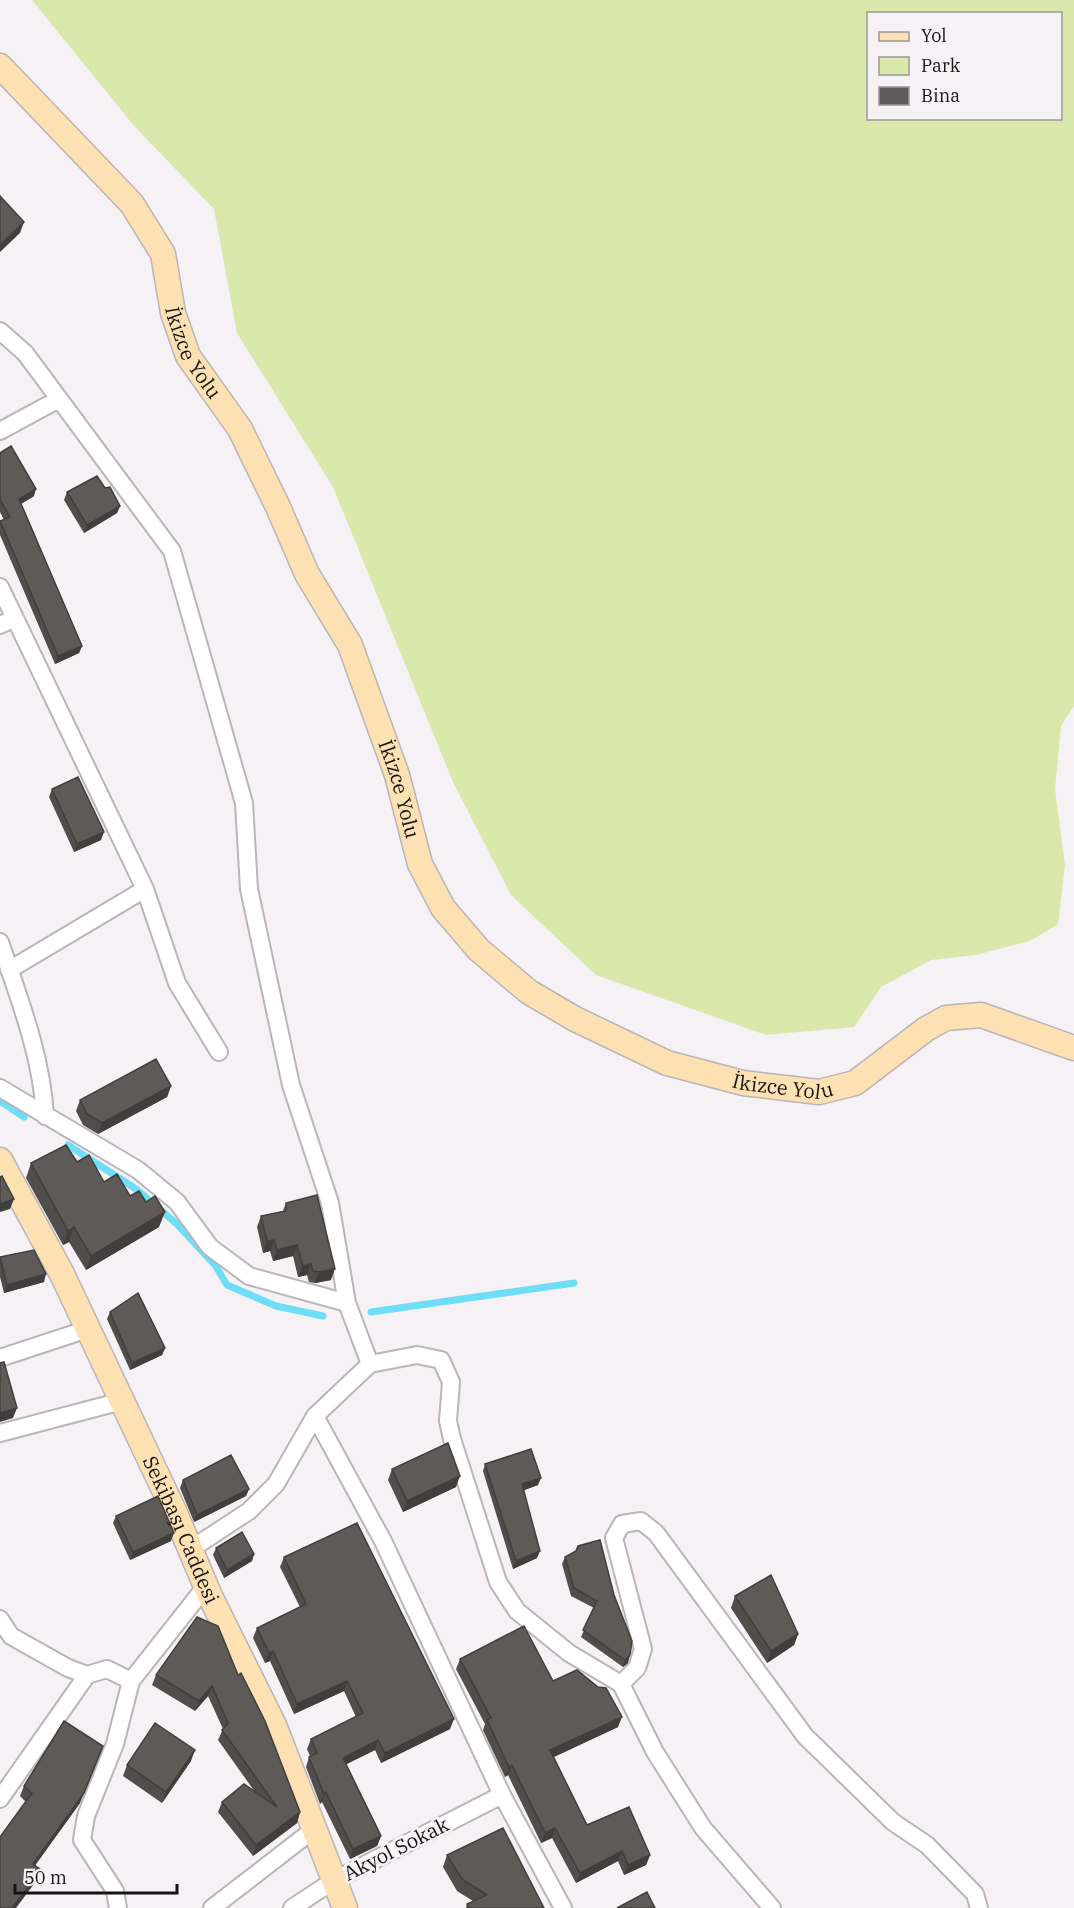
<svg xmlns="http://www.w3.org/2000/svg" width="1074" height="1908" font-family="'IBM Plex Serif',serif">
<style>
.green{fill:#d9e9ac;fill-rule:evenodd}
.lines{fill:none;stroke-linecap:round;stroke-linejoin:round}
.stream{stroke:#6edef7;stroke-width:7}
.street-casing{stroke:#b9b5b8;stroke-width:20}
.secondary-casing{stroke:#b9b5b8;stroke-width:27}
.street{stroke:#fff;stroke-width:16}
.secondary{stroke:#fee1b2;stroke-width:24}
.wall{fill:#504d4b}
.shaded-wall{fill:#413f3d}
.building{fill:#5d5a57;stroke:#413f3d;stroke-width:1.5}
.labels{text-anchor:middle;stroke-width:6;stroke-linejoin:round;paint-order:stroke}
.street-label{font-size:20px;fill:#161516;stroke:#f5f1f4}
</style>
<rect width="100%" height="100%" fill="#f5f1f4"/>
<!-- green -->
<path class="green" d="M 32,0 L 1074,0 L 1074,706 L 1061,726 L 1055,789 L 1065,865 L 1058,924 L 1030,941 L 976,955 L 931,960 L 881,987 L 854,1027 L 766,1035 L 596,975 L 511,895 L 453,782 L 333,487 L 237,333 L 214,209 L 135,127 ZM 868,14 L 1060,14 L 1060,118 L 868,118 Z"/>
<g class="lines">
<!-- stream -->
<path class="stream" d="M 0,1101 L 24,1117
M 68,1145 L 136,1189 L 177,1224 L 215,1265 L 227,1285 L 276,1306 L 323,1316
M 371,1312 L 574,1283"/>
<defs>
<path id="street" d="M 0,331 L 25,353 L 172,551 L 244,803 L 249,889 L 291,1085 L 330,1203 L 347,1303
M 0,431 L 59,399
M 0,587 L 145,889 L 177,983 L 219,1052
M 0,625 L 15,618
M 0,942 C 19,998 42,1057 45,1116
M 9,970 L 145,889
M 0,1088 L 138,1170 L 177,1202 L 210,1247 L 249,1276 L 347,1303 L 370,1364
M 0,1358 L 88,1329
M 315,1416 L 383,1541 L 502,1795 L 563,1908
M 0,1433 L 122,1401
M 191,1549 L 249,1511 L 276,1484 L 315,1416 L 370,1364 L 417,1355 L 441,1360 L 451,1382 L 448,1421 L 452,1439 L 498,1582 L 517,1611 L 569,1653 L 621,1684 L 637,1668 L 643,1649 L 614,1538 L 622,1524 L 641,1521 L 656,1533 L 805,1736 L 893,1822 L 927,1845 L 975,1894 L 979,1908
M 0,1619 L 11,1636 L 68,1668 L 87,1675 L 107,1669 L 131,1681
M 621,1684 L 655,1752 L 703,1828 L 772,1908
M 0,1799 L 87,1675
M 118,1908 L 115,1891 L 82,1840 L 86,1816 L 115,1744 L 131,1681 L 206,1586
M 212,1908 L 313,1830
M 292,1908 L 333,1881 L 502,1795"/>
<g id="secondary">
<path id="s1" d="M 0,66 L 132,204 L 163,254 L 173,313 L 188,356 L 240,429 L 278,507 L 307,574 L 350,645 L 397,775 L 420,864 L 443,908 L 479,950 L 529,992 L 575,1019 L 667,1063 L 743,1083 L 819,1092 L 855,1083 L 926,1029 L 946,1018 L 981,1015 L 1074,1048"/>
<path id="s2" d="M 0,1160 L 62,1274 L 175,1513 L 210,1596 L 274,1725 L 345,1908"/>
</g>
</defs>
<!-- street casing -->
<use href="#street" class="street-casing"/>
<!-- secondary casing -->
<use href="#secondary" class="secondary-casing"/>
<!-- street -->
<use href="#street" class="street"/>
<!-- secondary -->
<use href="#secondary" class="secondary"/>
</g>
<!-- wall -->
<path class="wall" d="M 0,453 L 34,496 L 21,504 L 82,646 L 79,653 L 55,664 L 0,535 L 0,521 L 4,520 L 0,512 Z
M 105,488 L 120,506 L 117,513 L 84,533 L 64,500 L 67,492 Z
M 52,789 L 101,840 L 74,852 L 49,797 Z
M 171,1086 L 167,1097 L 98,1134 L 83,1125 L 76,1111 L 80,1100 Z
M 77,1162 L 104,1182 L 130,1196 L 159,1227 L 86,1270 L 69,1242 L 63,1245 L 26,1178 L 31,1163 Z
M 286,1203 L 331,1280 L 315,1283 L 309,1282 L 307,1275 L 298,1277 L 293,1256 L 273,1261 L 270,1251 L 263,1253 L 257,1227 L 261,1216 L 283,1211 Z
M 0,1257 L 44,1282 L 4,1293 L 0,1277 Z
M 110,1312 L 165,1348 L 162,1355 L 130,1370 L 107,1319 Z
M 485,1464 L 538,1485 L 524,1490 L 537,1558 L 513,1569 L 483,1471 Z
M 392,1469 L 456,1487 L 403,1512 L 388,1480 Z
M 183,1480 L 249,1489 L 246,1496 L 194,1522 L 180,1488 Z
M 116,1516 L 171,1541 L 130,1560 L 113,1523 Z
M 216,1548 L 254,1554 L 252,1561 L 224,1578 L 213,1555 Z
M 284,1557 L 450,1729 L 381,1763 L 375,1750 L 346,1764 L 381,1836 L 377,1846 L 350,1859 L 322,1802 L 320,1804 L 306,1767 L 309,1757 L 310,1756 L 307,1749 L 311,1739 L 356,1717 L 344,1691 L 294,1714 L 270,1661 L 265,1663 L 253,1638 L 257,1628 L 300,1607 L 280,1567 Z
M 565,1557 L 614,1595 L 628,1663 L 623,1667 L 581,1637 L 594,1608 L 571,1596 L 562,1564 Z
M 735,1596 L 798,1634 L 794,1645 L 767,1663 L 731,1608 Z
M 460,1659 L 553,1681 L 618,1727 L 554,1757 L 587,1825 L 650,1855 L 646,1865 L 624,1875 L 618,1861 L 576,1883 L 552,1838 L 541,1843 L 508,1775 L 505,1777 L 483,1730 L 485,1724 L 456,1669 Z
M 156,1675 L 238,1675 L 300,1812 L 297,1823 L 253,1856 L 218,1812 L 222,1802 L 255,1792 L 218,1740 L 223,1729 L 208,1696 L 195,1711 L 152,1685 Z
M 191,1761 L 162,1803 L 123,1776 L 127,1765 Z
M 24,1786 L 80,1803 L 35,1865 L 37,1880 L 26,1802 L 20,1796 Z
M 447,1855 L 544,1908 L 466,1908 L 467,1904 L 473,1901 L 457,1891 L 443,1867 Z"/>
<!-- shaded-wall -->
<path class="shaded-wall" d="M 24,222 L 20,233 L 0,252 L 0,245 Z
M 36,489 L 34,496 L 16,507 L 19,499 Z
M 120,506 L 117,513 L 84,533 L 87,525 Z
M 82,646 L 79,653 L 55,664 L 58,656 Z
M 104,832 L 101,840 L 74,852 L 77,844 Z
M 171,1086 L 167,1097 L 98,1134 L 102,1123 Z
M 14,1199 L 10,1209 L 0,1212 L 0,1204 Z
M 165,1212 L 159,1227 L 86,1270 L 91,1256 Z
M 74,1227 L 69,1242 L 63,1245 L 68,1231 Z
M 274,1240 L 270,1251 L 263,1253 L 267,1241 Z
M 297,1245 L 293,1256 L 273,1261 L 277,1250 Z
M 311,1264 L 307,1275 L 298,1277 L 303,1266 Z
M 335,1269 L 331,1280 L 315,1283 L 319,1272 Z
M 46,1274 L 44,1282 L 4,1293 L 7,1285 Z
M 165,1348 L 162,1355 L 130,1370 L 132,1363 Z
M 17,1408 L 13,1418 L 0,1422 L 0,1413 Z
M 460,1476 L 456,1487 L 403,1512 L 407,1501 Z
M 541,1478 L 538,1485 L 519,1492 L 522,1484 Z
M 249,1489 L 246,1496 L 194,1522 L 197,1515 Z
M 174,1533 L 171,1541 L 130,1560 L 133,1552 Z
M 540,1551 L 537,1558 L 513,1569 L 516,1561 Z
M 254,1554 L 252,1561 L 224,1578 L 227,1570 Z
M 798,1634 L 794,1645 L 767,1663 L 771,1651 Z
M 273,1651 L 270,1661 L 265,1663 L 269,1653 Z
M 630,1655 L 628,1663 L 623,1667 L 625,1660 Z
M 347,1681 L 344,1691 L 294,1714 L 297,1704 Z
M 212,1686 L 208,1696 L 195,1711 L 199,1701 Z
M 622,1717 L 618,1727 L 547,1760 L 550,1750 Z
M 454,1719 L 450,1729 L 381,1763 L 385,1753 Z
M 378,1740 L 375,1750 L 339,1768 L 343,1758 Z
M 195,1750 L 191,1761 L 162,1803 L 166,1792 Z
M 99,1756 L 80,1803 L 29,1874 L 33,1864 Z
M 512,1765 L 508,1775 L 505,1777 L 509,1767 Z
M 326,1792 L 322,1802 L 320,1804 L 324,1794 Z
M 300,1812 L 297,1823 L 253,1856 L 256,1845 Z
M 555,1828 L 552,1838 L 541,1843 L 545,1833 Z
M 381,1836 L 377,1846 L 350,1859 L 353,1849 Z
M 622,1851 L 618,1861 L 576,1883 L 580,1873 Z
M 650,1855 L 646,1865 L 624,1875 L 628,1865 Z
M 41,1870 L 37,1880 L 16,1908 L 12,1908 Z"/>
<!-- building -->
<path class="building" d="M 0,196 L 24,222 L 0,245 Z
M 11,446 L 36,489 L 19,499 L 82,646 L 58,656 L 0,521 L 10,517 L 0,500 L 0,453 Z
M 97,476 L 105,488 L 110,487 L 120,506 L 87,525 L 67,492 Z
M 78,777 L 104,832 L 77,844 L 52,789 Z
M 156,1059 L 171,1086 L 102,1123 L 87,1114 L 80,1100 Z
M 66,1145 L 77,1162 L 89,1155 L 104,1182 L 117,1174 L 130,1196 L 139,1191 L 146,1202 L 155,1196 L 165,1212 L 91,1256 L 74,1227 L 68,1231 L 31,1163 Z
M 2,1176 L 14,1199 L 0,1204 L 0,1177 Z
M 317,1195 L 335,1269 L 319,1272 L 313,1271 L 311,1264 L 303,1266 L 297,1245 L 277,1250 L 274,1240 L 267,1241 L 261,1216 L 286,1211 L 286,1203 Z
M 34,1250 L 46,1274 L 7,1285 L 0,1257 Z
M 138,1293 L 165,1348 L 132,1363 L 110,1312 Z
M 4,1362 L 17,1408 L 0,1413 L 0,1363 Z
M 448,1443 L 460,1476 L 407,1501 L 392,1469 Z
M 531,1449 L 541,1478 L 522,1484 L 540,1551 L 516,1561 L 485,1464 Z
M 231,1455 L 249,1489 L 197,1515 L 183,1480 Z
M 158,1496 L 174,1533 L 133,1552 L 116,1516 Z
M 357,1523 L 454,1719 L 385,1753 L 378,1740 L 343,1758 L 381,1836 L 353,1849 L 326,1792 L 324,1794 L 309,1757 L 317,1753 L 311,1739 L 363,1713 L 347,1681 L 297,1704 L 273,1651 L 269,1653 L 257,1628 L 306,1604 L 284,1557 Z
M 242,1532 L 254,1554 L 227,1570 L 216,1548 Z
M 600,1540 L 614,1595 L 632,1641 L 630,1655 L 625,1660 L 583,1630 L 597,1601 L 574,1588 L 565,1557 L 576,1551 L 578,1546 Z
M 771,1575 L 798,1634 L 771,1651 L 735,1596 Z
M 197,1617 L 218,1626 L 238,1675 L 241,1673 L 265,1721 L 300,1812 L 256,1845 L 222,1802 L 244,1784 L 277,1807 L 222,1730 L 228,1723 L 212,1686 L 199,1701 L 156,1675 Z
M 524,1626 L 553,1681 L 577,1670 L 598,1687 L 606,1688 L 622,1717 L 550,1750 L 587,1825 L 629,1807 L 650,1855 L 628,1865 L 622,1851 L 580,1873 L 555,1828 L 545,1833 L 512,1765 L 509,1767 L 487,1720 L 491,1718 L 460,1659 Z
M 64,1721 L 103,1746 L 84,1793 L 33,1864 L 41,1870 L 12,1908 L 0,1908 L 0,1837 L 32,1793 L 24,1786 Z
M 155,1723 L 195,1750 L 166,1792 L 127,1765 Z
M 503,1828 L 544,1908 L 469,1908 L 467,1904 L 487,1895 L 462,1879 L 447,1855 Z
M 647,1892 L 655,1908 L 617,1908 Z"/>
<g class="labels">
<!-- street labels -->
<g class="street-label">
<text dy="7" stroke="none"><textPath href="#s1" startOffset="354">İkizce Yolu</textPath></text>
<text dy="7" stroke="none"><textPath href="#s1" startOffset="840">İkizce Yolu</textPath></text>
<text dy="7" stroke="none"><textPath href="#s1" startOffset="1362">İkizce Yolu</textPath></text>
<text dy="7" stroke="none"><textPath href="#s2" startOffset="412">Sekibaşı Caddesi</textPath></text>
<text transform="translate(396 1849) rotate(-27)" y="7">Akyol Sokak</text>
</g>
</g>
<!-- legend -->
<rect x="867" y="12" width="195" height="108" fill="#f5f1f4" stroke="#9c999b" stroke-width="1.5"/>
<rect x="879" y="32" width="30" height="9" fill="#fee1b2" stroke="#9c999b" stroke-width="1.5"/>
<text x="921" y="42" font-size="18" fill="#161516">Yol</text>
<rect x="879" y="57" width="30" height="18" fill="#d9e9ac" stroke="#9c999b" stroke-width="1.5"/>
<text x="921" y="72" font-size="18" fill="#161516">Park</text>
<rect x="879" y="87" width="30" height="18" fill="#5d5a57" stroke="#9c999b" stroke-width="1.5"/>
<text x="921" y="102" font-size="18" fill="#161516">Bina</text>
<!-- scale -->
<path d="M15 1884v9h162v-9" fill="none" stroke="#161516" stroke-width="3"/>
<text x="24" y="1884" font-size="18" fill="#161516" stroke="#f5f1f4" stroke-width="4.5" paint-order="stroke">50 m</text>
</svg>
